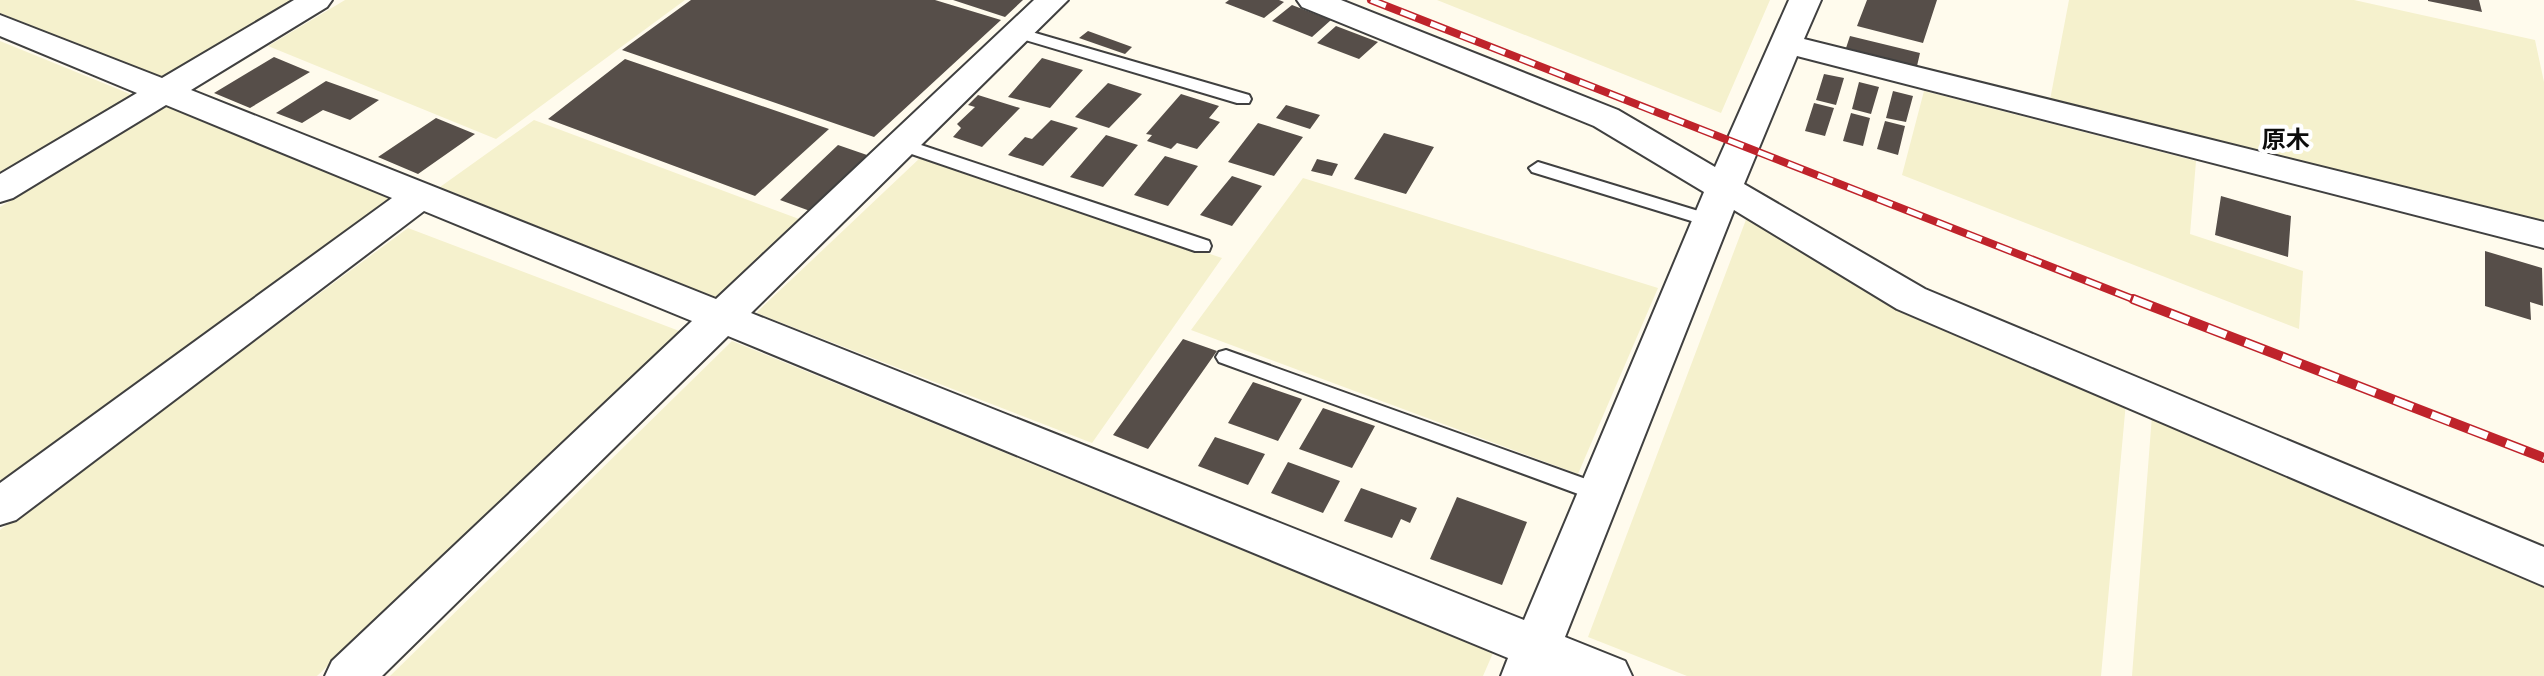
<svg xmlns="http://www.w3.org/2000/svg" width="2544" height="676" font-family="'Roboto Serif','Noto Sans JP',serif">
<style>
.farmland{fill:#f5f1cd}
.building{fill:#564e49}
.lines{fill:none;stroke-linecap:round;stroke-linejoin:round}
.lane-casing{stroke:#404040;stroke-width:4}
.street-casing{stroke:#404040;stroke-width:4}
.lane{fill:#fff;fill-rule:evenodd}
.street{fill:#fff;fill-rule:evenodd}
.rail-far1-casing{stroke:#bf232b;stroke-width:8}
.rail-casing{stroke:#bf232b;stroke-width:10}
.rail-far1{stroke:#fff;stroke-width:5;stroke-dasharray:16;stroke-linecap:butt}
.rail{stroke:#fff;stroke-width:7;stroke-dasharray:20;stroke-linecap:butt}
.labels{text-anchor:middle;stroke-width:8;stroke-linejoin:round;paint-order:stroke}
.quarter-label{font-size:24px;font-weight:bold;fill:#0d0d0d;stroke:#fff}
</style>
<rect width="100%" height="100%" fill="#fffbed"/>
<!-- farmland -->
<path class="farmland" d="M 0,0 L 300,0 L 166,80 L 0,13 Z
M 345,0 L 685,0 L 496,139 L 268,46 Z
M 1437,0 L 1770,0 L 1721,113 Z
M 2069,0 L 2354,0 L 2535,40 L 2544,82 L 2544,227 L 2050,100 Z
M 0,41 L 135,96 L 0,181 Z
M 1924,91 L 2196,161 L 2190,234 L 2303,271 L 2299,329 L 1902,175 Z
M 167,106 L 399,202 L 0,493 L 0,207 Z
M 534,120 L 799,219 L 715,298 L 440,187 Z
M 921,157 L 1222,258 L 1092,443 L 756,313 Z
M 1303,178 L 1658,288 L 1578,474 L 1191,330 Z
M 1747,217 L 1904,314 L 2126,402 L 2101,676 L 1687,676 L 1588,637 Z
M 408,228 L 682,332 L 317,676 L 0,676 L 0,530 Z
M 732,341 L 1493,653 L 1483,676 L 390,676 Z
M 2152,415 L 2544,579 L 2544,676 L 2132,676 Z"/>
<!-- building -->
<path class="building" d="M 691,0 L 935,0 L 1001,20 L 874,137 L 622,50 Z
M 953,0 L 1023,0 L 1005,17 Z
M 1229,0 L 1279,0 L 1284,2 L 1264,18 L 1225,3 Z
M 1867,0 L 1937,0 L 1923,43 L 1857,26 Z
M 2428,0 L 2479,0 L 2482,12 L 2428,1 Z
M 1292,5 L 1331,20 L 1312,37 L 1272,21 Z
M 1336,26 L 1378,42 L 1359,59 L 1317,43 Z
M 1088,31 L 1132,47 L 1125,54 L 1079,38 Z
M 1850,36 L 1920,53 L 1917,66 L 1846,48 Z
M 274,57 L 310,72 L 250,108 L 214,93 Z
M 1042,58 L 1083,70 L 1050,108 L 1008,97 Z
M 625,59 L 829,129 L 755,196 L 548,119 Z
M 1824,74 L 1844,78 L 1836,105 L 1816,100 Z
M 326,81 L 379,100 L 350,120 L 323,110 L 302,123 L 276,113 Z
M 1859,82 L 1879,87 L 1871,114 L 1852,109 Z
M 1108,83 L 1142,94 L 1109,128 L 1075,117 Z
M 1893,91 L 1913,96 L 1906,122 L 1886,118 Z
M 1181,94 L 1219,106 L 1209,118 L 1220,122 L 1197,149 L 1177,143 L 1171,149 L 1147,141 L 1152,135 L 1146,134 Z
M 978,95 L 1020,108 L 982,147 L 953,137 L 961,128 L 957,124 L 975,107 L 968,105 Z
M 1814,103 L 1834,108 L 1825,136 L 1805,131 Z
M 1286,105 L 1320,115 L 1310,129 L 1276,118 Z
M 1851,113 L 1870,118 L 1863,146 L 1843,141 Z
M 436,118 L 475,134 L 418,174 L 378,157 Z
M 1051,120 L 1078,128 L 1043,166 L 1008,155 L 1025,137 L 1032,139 Z
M 1885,121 L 1905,126 L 1898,155 L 1877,149 Z
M 1258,123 L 1303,137 L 1274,176 L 1228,162 Z
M 1384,133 L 1434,147 L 1406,194 L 1354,179 Z
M 1106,135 L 1138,145 L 1103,187 L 1070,177 Z
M 838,145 L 867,155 L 810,211 L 780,200 Z
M 1165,156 L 1198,166 L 1168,206 L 1134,195 Z
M 1317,159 L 1338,164 L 1332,176 L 1311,171 Z
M 1232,176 L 1262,186 L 1232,226 L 1200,215 Z
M 2221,196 L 2291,216 L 2288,257 L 2215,235 Z
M 2485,251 L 2542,268 L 2543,306 L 2530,302 L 2531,320 L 2485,306 Z
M 1183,339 L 1217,351 L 1148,449 L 1113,435 Z
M 1253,382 L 1302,399 L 1278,441 L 1228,423 Z
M 1323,408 L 1375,426 L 1352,468 L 1299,449 Z
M 1215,437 L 1265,454 L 1248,485 L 1198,466 Z
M 1288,462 L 1340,481 L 1323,513 L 1271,493 Z
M 1361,488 L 1417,508 L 1410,523 L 1401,519 L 1392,538 L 1344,521 Z
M 1457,497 L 1527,522 L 1502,585 L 1430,559 Z"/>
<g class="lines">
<defs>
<path id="lane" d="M 1018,28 L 1249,95 L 1251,99 L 1249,103 L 1237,103 L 1012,36 L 1012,30 Z
M 903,139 L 1209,241 L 1211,246 L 1209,251 L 1195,251 L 897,149 L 894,145 Z
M 1538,162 L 1718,217 L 1720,221 L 1711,227 L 1532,172 L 1529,168 Z
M 1226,350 L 1608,487 L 1611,493 L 1608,499 L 1600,502 L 1219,362 L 1216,357 L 1219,352 Z"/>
<path id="street" d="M 294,0 L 332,0 L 327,7 L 191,90 L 716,299 L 1034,0 L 1068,0 L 751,313 L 1524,620 L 1704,192 L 1594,126 L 1302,7 L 1297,0 L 1341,0 L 1618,110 L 1715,167 L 1789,0 L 1821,0 L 1804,39 L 2544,222 L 2544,248 L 1797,56 L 1744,184 L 1925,289 L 2544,547 L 2544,586 L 1897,309 L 1734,210 L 1565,637 L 1625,661 L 1632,676 L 1501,676 L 1508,658 L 728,336 L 382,676 L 325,676 L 332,661 L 692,321 L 424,211 L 16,520 L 0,525 L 0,483 L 392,198 L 166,105 L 13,198 L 0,202 L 0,174 L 137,93 L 0,36 L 0,15 L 162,78 Z"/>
</defs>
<!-- lane casing -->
<use href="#lane" class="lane-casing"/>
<!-- street casing -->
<use href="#street" class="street-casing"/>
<!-- lane -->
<use href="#lane" class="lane"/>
<!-- street -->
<use href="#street" class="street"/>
<defs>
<path id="rail-far1" d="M 1371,0 L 2138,301"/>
<path id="rail" d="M 2133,299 L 2544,458"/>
</defs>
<!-- rail-far1 casing -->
<use href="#rail-far1" class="rail-far1-casing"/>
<!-- rail casing -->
<use href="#rail" class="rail-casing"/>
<!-- rail-far1 -->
<use href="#rail-far1" class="rail-far1"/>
<!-- rail -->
<use href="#rail" class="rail"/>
</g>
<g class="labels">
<!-- quarter labels -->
<g class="quarter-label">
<text x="2286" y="148">原木</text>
</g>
</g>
</svg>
